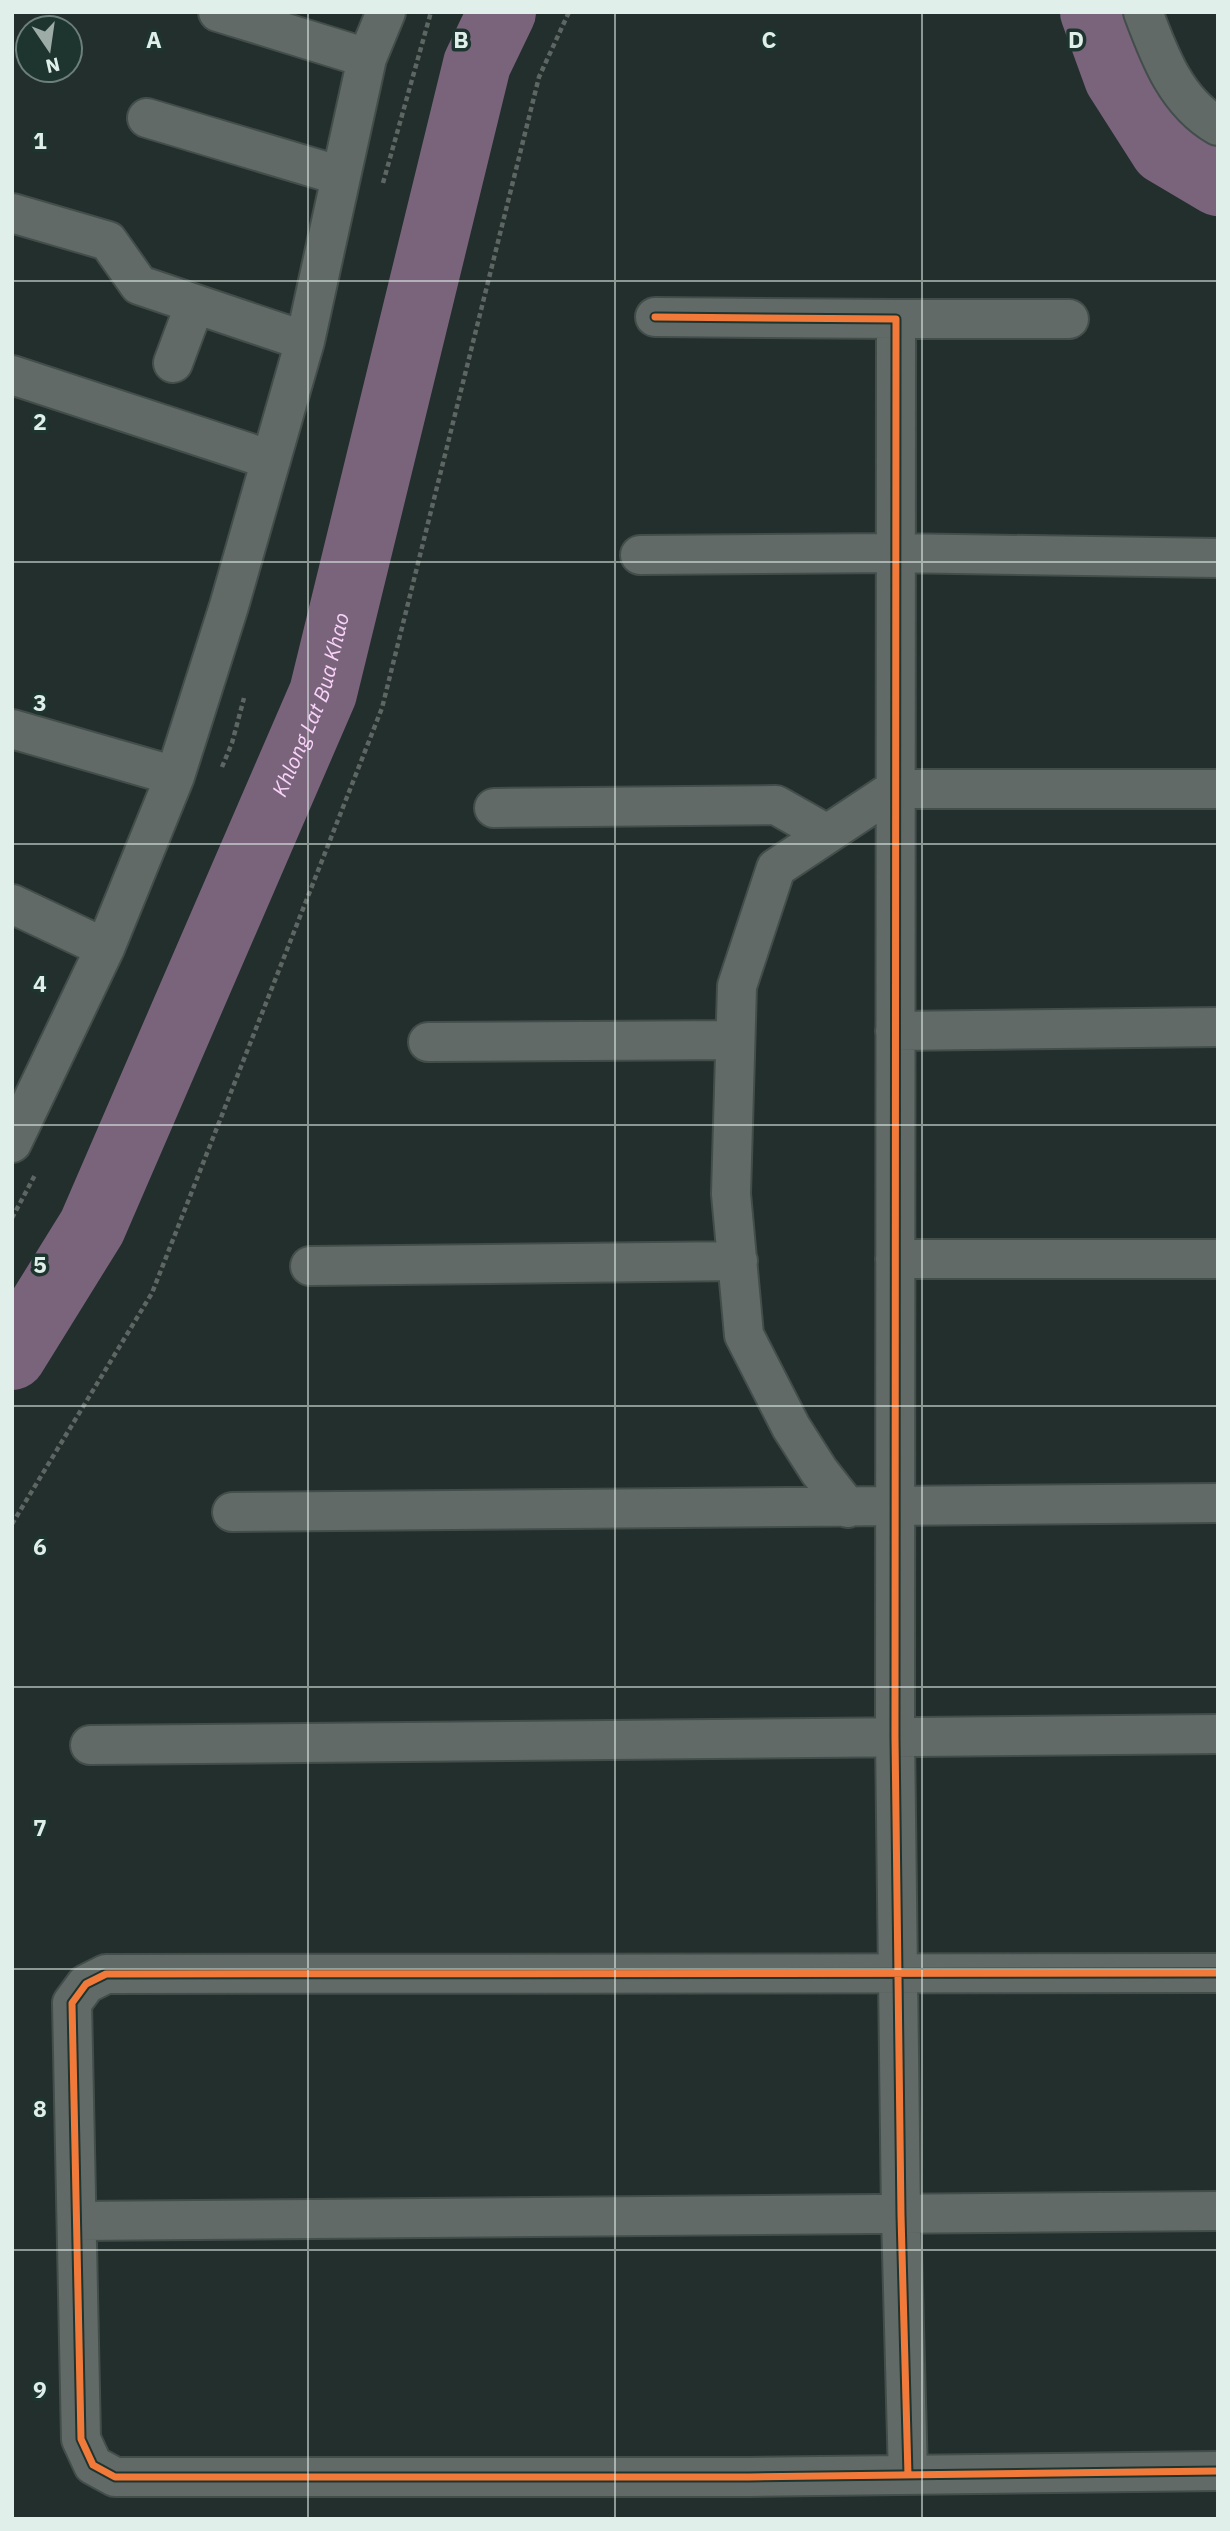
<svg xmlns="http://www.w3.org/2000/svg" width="1230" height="2531" font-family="'IBM Plex Sans',sans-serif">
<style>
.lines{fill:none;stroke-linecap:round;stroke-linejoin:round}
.river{stroke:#7a647c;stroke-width:68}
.minor-casing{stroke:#434e4b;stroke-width:42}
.path{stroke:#5e6664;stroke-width:4.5;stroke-dasharray:5 3.5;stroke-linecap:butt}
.minor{stroke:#626a68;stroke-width:38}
.cycleway-casing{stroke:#1e342e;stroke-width:11}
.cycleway{stroke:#f17a3a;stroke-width:7}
.grid{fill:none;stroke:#e1efeb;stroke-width:2;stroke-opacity:0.55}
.labels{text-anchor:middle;stroke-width:7;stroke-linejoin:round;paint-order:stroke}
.water-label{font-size:21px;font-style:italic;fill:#f9d3f9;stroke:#1e342e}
.grid-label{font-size:23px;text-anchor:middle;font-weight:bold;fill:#e1efeb;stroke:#1e342e;stroke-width:7;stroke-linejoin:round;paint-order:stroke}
</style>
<rect width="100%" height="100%" fill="#232f2c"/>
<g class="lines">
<!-- river -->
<g class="river">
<path d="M 1094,12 L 1118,78 L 1164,150 L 1218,182"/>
<path id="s1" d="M 12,1356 L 92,1227 L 323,693 L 477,64 L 502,12"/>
</g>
<defs>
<path id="minor" d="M 218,12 L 367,58
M 1143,12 C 1159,55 1176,102 1218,126
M 147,118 L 341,176
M 12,213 L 108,241 L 139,285 L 305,341
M 655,317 L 896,319 L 895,1737 L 901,2215 L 908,2475
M 896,319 L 1069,319
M 173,363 L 195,304
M 12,375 L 271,460
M 640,555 L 895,553 L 1218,558
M 12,729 L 175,776
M 494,808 L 776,805 L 827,834
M 12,904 L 105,948
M 895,1031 L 1218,1027
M 428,1042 L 735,1040
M 12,1143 L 105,948 L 175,776 L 229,606 L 305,341 L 367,58 L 386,12
M 895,1259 L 1218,1259
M 310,1266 L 738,1261
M 848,1508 L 819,1471 L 791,1427 L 744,1335 L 731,1194 L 737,986 L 776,868 L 895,789 L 1218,789
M 232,1512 L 1218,1503
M 90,1745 L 1218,1734
M 1218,1973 L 106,1974 L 86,1984 L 72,2003 L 81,2439 L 93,2465 L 115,2477 L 749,2477 L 1218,2471
M 77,2221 L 1218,2211"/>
</defs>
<!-- minor casing -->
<use href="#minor" class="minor-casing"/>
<!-- path -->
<path class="path" d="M 383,183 L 431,12
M 222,767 L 232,743 L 244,698
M 12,1218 L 35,1175
M 12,1524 L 152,1293 L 382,708 L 539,77 L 569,12"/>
<!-- minor -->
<use href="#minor" class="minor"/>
<defs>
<path id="cycleway" d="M 655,317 L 896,319 L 895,1737 L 901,2215 L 908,2475
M 1218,1973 L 106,1974 L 86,1984 L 72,2003 L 81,2439 L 93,2465 L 115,2477 L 749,2477 L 1218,2471"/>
</defs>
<!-- cycleway casing -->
<use href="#cycleway" class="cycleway-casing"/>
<!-- cycleway -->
<use href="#cycleway" class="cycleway"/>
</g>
<!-- grid -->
<path class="grid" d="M 308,12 L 308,2519M 615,12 L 615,2519M 922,12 L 922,2519M 12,281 L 1218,281M 12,562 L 1218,562M 12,844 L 1218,844M 12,1125 L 1218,1125M 12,1406 L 1218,1406M 12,1687 L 1218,1687M 12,1969 L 1218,1969M 12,2250 L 1218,2250"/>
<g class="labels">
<!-- water labels -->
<g class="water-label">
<text dy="7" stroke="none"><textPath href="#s1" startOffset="719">Khlong Lat Bua Khao</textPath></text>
</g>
</g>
<g class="grid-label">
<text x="154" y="48">A</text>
<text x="461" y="48">B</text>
<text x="769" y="48">C</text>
<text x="1076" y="48">D</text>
<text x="40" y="149">1</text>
<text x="40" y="430">2</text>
<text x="40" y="711">3</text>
<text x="40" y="992">4</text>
<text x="40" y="1273">5</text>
<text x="40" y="1555">6</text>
<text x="40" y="1836">7</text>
<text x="40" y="2117">8</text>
<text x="40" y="2398">9</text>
</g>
<!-- border -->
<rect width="1230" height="2531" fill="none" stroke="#e1efeb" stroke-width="28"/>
<!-- north arrow -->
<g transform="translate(49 49) rotate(167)"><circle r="33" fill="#1e342e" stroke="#6c7f7a" stroke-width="2"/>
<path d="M0-5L12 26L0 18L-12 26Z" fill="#9eaca8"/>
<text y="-10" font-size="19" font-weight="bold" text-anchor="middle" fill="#e1efeb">N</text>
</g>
</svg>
